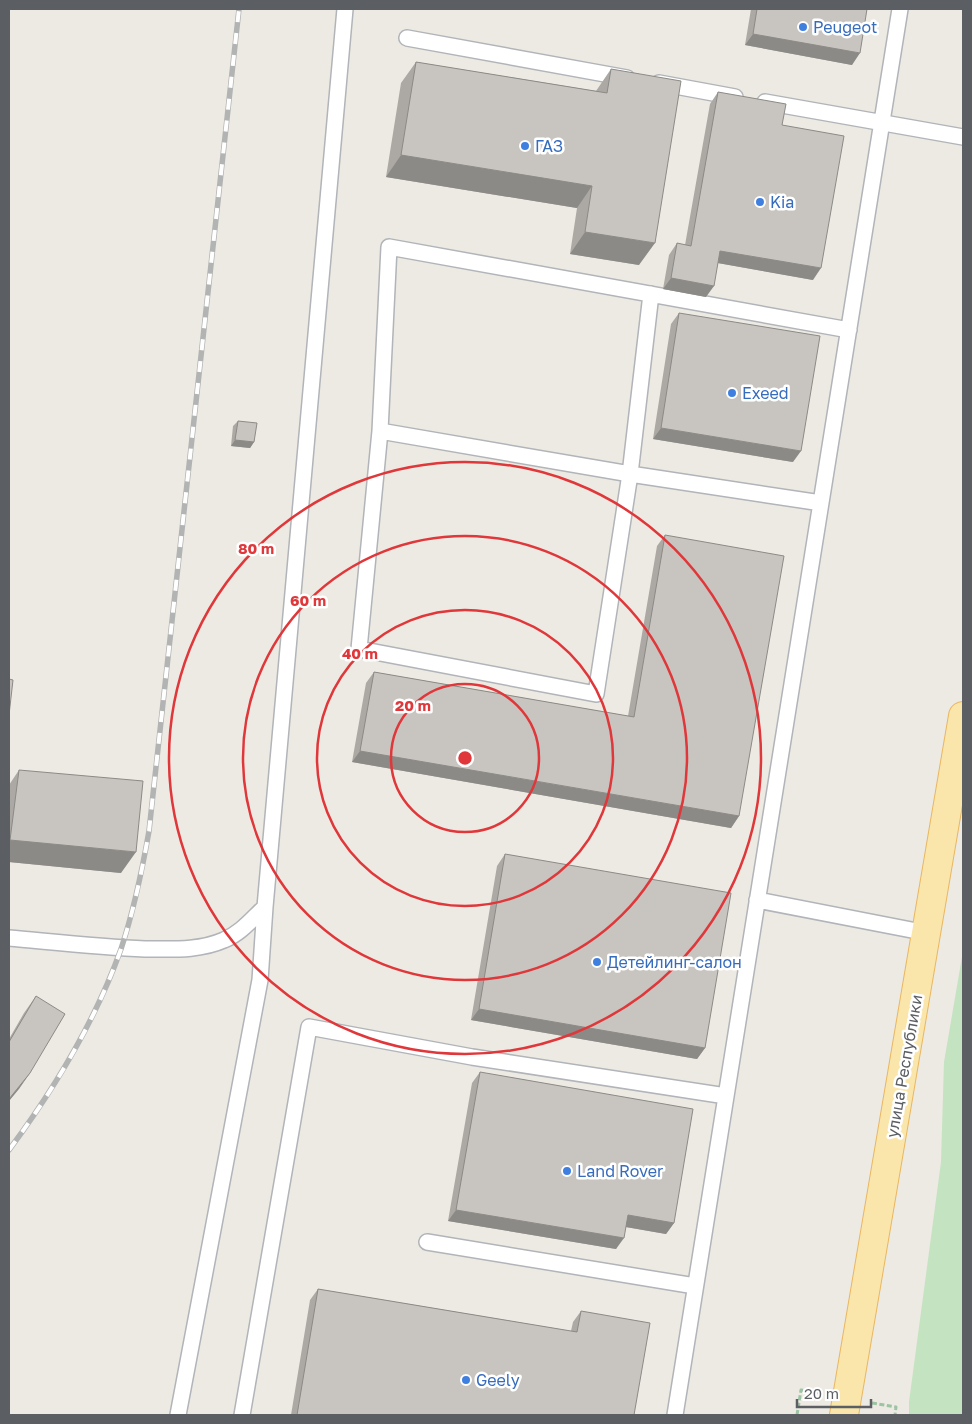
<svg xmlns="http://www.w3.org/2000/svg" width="972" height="1424" font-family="'Golos Text',sans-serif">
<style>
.green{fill:#c4e3c1}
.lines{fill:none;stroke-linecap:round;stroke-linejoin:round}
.lane-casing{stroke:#b1b4b8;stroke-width:18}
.primary-casing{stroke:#e9b660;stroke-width:30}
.path{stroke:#9bc4a3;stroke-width:3;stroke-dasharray:5 2.5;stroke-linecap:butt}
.lane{stroke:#fff;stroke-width:15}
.primary{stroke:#fae6ab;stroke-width:28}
.rail-casing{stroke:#b2b3b3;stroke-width:5.5}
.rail{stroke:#fff;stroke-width:4;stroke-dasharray:11;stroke-linecap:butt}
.wall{fill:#aca9a5}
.shaded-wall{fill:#8c8a86}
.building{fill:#c8c5c0;stroke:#8c8a86}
.ring{fill:none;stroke:#df373a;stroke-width:2.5}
.shop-dot{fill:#3f7fe0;stroke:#fff;stroke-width:2}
.labels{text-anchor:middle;stroke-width:5;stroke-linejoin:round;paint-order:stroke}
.shop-label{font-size:16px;fill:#366cbe;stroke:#fff;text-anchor:start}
.street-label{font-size:16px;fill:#5b5f63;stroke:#fff}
.centre{fill:#df373a;stroke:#fff;stroke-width:2.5}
.ring-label{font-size:15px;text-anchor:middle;font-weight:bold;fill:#df373a;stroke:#fff;stroke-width:5;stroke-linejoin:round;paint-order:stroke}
</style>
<rect width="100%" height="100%" fill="#edeae3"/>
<!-- green -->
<path class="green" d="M 963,951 L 963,1415 L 909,1415 L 909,1402 L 941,1162 L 944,1062 Z"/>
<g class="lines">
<defs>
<path id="lane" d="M 407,38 L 627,78
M 659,83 L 735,97
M 765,102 L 963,137
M 380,431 L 359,649 L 596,694 L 630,474 L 651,294
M 821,503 L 630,474 L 380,431 L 389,247 L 849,330
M 757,900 L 927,933
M 9,938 C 54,942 100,947 145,949 C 172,949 199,951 224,940 C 241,933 252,919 265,907 L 345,9
M 427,1242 L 695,1286
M 178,1415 L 260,980 L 265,907
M 242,1415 L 309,1027 L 472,1057 L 726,1096
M 675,1415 L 900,9"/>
<path id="primary" d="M 844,1415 L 963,716"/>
</defs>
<!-- lane casing -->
<use href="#lane" class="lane-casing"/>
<!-- primary casing -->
<use href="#primary" class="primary-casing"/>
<!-- path -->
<path class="path" d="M 872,1403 L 896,1407 L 895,1415
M 797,1415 L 801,1390 L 822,1393"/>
<!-- lane -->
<use href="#lane" class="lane"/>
<!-- primary -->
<use href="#primary" class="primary"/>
<defs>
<path id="rail" d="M 9,1150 C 55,1088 95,1022 121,949 C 134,910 142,871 149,831 L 239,9"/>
</defs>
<!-- rail casing -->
<use href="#rail" class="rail-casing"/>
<!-- rail -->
<use href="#rail" class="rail"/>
</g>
<!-- wall -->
<path class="wall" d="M 751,9 L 867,9 L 852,65 L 745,45 Z
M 416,62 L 596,91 L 611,69 L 639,265 L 570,254 L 577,208 L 386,177 L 401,83 Z
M 718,92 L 782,125 L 813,280 L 718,263 L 706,297 L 663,289 L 669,255 L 677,243 L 685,245 L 710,104 Z
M 679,313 L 793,462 L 653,439 L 671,324 Z
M 238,421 L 254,442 L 250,448 L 231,446 L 233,426 Z
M 665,535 L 739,816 L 731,828 L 352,762 L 366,683 L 374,672 L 628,716 L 657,546 Z
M 19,770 L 121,873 L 9,862 L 9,785 Z
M 505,854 L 705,1048 L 697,1059 L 471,1020 L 497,866 Z
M 36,996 L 30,1073 L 9,1101 L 9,1039 L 24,1013 Z
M 480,1072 L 674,1223 L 666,1234 L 626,1227 L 616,1249 L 448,1221 L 472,1083 Z
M 318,1289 L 571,1331 L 573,1322 L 581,1311 L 634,1415 L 291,1415 L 310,1300 Z"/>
<!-- shaded-wall -->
<path class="shaded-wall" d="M 753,34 L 860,53 L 852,65 L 745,45 Z
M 401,155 L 592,186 L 577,208 L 386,177 Z
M 585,232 L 655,243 L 639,265 L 570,254 Z
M 720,251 L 821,268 L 813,280 L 712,262 Z
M 671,278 L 714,286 L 706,297 L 663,289 Z
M 661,428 L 801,451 L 793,462 L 653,439 Z
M 235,440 L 254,442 L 250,448 L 231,446 Z
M 360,751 L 739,816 L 731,828 L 352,762 Z
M 10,840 L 136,852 L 121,873 L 9,862 L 9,842 Z
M 479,1009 L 705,1048 L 697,1059 L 471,1020 Z
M 30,1073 L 19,1089 L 9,1101 L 9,1099 Z
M 456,1210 L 624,1238 L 616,1249 L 448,1221 Z
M 628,1215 L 674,1223 L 666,1234 L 620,1226 Z"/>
<!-- building -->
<path class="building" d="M 757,9 L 867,9 L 860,53 L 753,34 Z
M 416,62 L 607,93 L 611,69 L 681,81 L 655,243 L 585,232 L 592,186 L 401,155 Z
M 718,92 L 786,104 L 782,125 L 844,136 L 821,268 L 720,251 L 714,286 L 671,278 L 677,243 L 691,246 Z
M 679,313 L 820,336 L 801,451 L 661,428 Z
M 238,421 L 257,423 L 254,442 L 235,440 Z
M 665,535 L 784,556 L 739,816 L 360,751 L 374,672 L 634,717 Z
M 9,679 L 13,680 L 9,715 Z
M 19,770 L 143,781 L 136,852 L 10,840 Z
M 505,854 L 731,893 L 705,1048 L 479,1009 Z
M 36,996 L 65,1014 L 30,1073 L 9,1099 L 9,1042 Z
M 480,1072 L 693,1109 L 674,1223 L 628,1215 L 624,1238 L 456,1210 Z
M 318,1289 L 577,1332 L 581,1311 L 650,1323 L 634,1415 L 297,1415 Z"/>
<!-- distance rings -->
<g class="ring">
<circle cx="465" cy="758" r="74"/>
<circle cx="465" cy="758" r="148"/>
<circle cx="465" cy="758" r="222"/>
<circle cx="465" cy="758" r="296"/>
</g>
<!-- markers -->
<g class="shop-dot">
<circle cx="803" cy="27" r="5"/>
<circle cx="525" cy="146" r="5"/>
<circle cx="760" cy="202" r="5"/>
<circle cx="732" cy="393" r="5"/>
<circle cx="597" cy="962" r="5"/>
<circle cx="567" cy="1171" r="5"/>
<circle cx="466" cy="1380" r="5"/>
</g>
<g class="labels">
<!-- shop labels -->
<g class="shop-label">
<text x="813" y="33">Peugeot</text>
<text x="535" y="152">ГАЗ</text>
<text x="770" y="208">Kia</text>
<text x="742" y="399">Exeed</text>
<text x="607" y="968">Детейлинг-салон</text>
<text x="577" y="1177">Land Rover</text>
<text x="476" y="1386">Geely</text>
</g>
<!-- street labels -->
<g class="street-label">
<text transform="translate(904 1066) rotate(-80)" y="6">улица Республики</text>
</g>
</g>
<circle cx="465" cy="758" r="8" class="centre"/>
<g class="ring-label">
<text x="256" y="554">80 m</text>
<text x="308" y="606">60 m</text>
<text x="360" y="659">40 m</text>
<text x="413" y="711">20 m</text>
</g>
<!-- border -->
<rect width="972" height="1424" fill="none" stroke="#5b5f63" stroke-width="20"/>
<!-- scale -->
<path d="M797 1399v8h74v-8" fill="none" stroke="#5b5f63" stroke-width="2.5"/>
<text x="804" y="1399" font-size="15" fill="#5b5f63" stroke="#ffffff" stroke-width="4" paint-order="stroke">20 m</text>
</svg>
